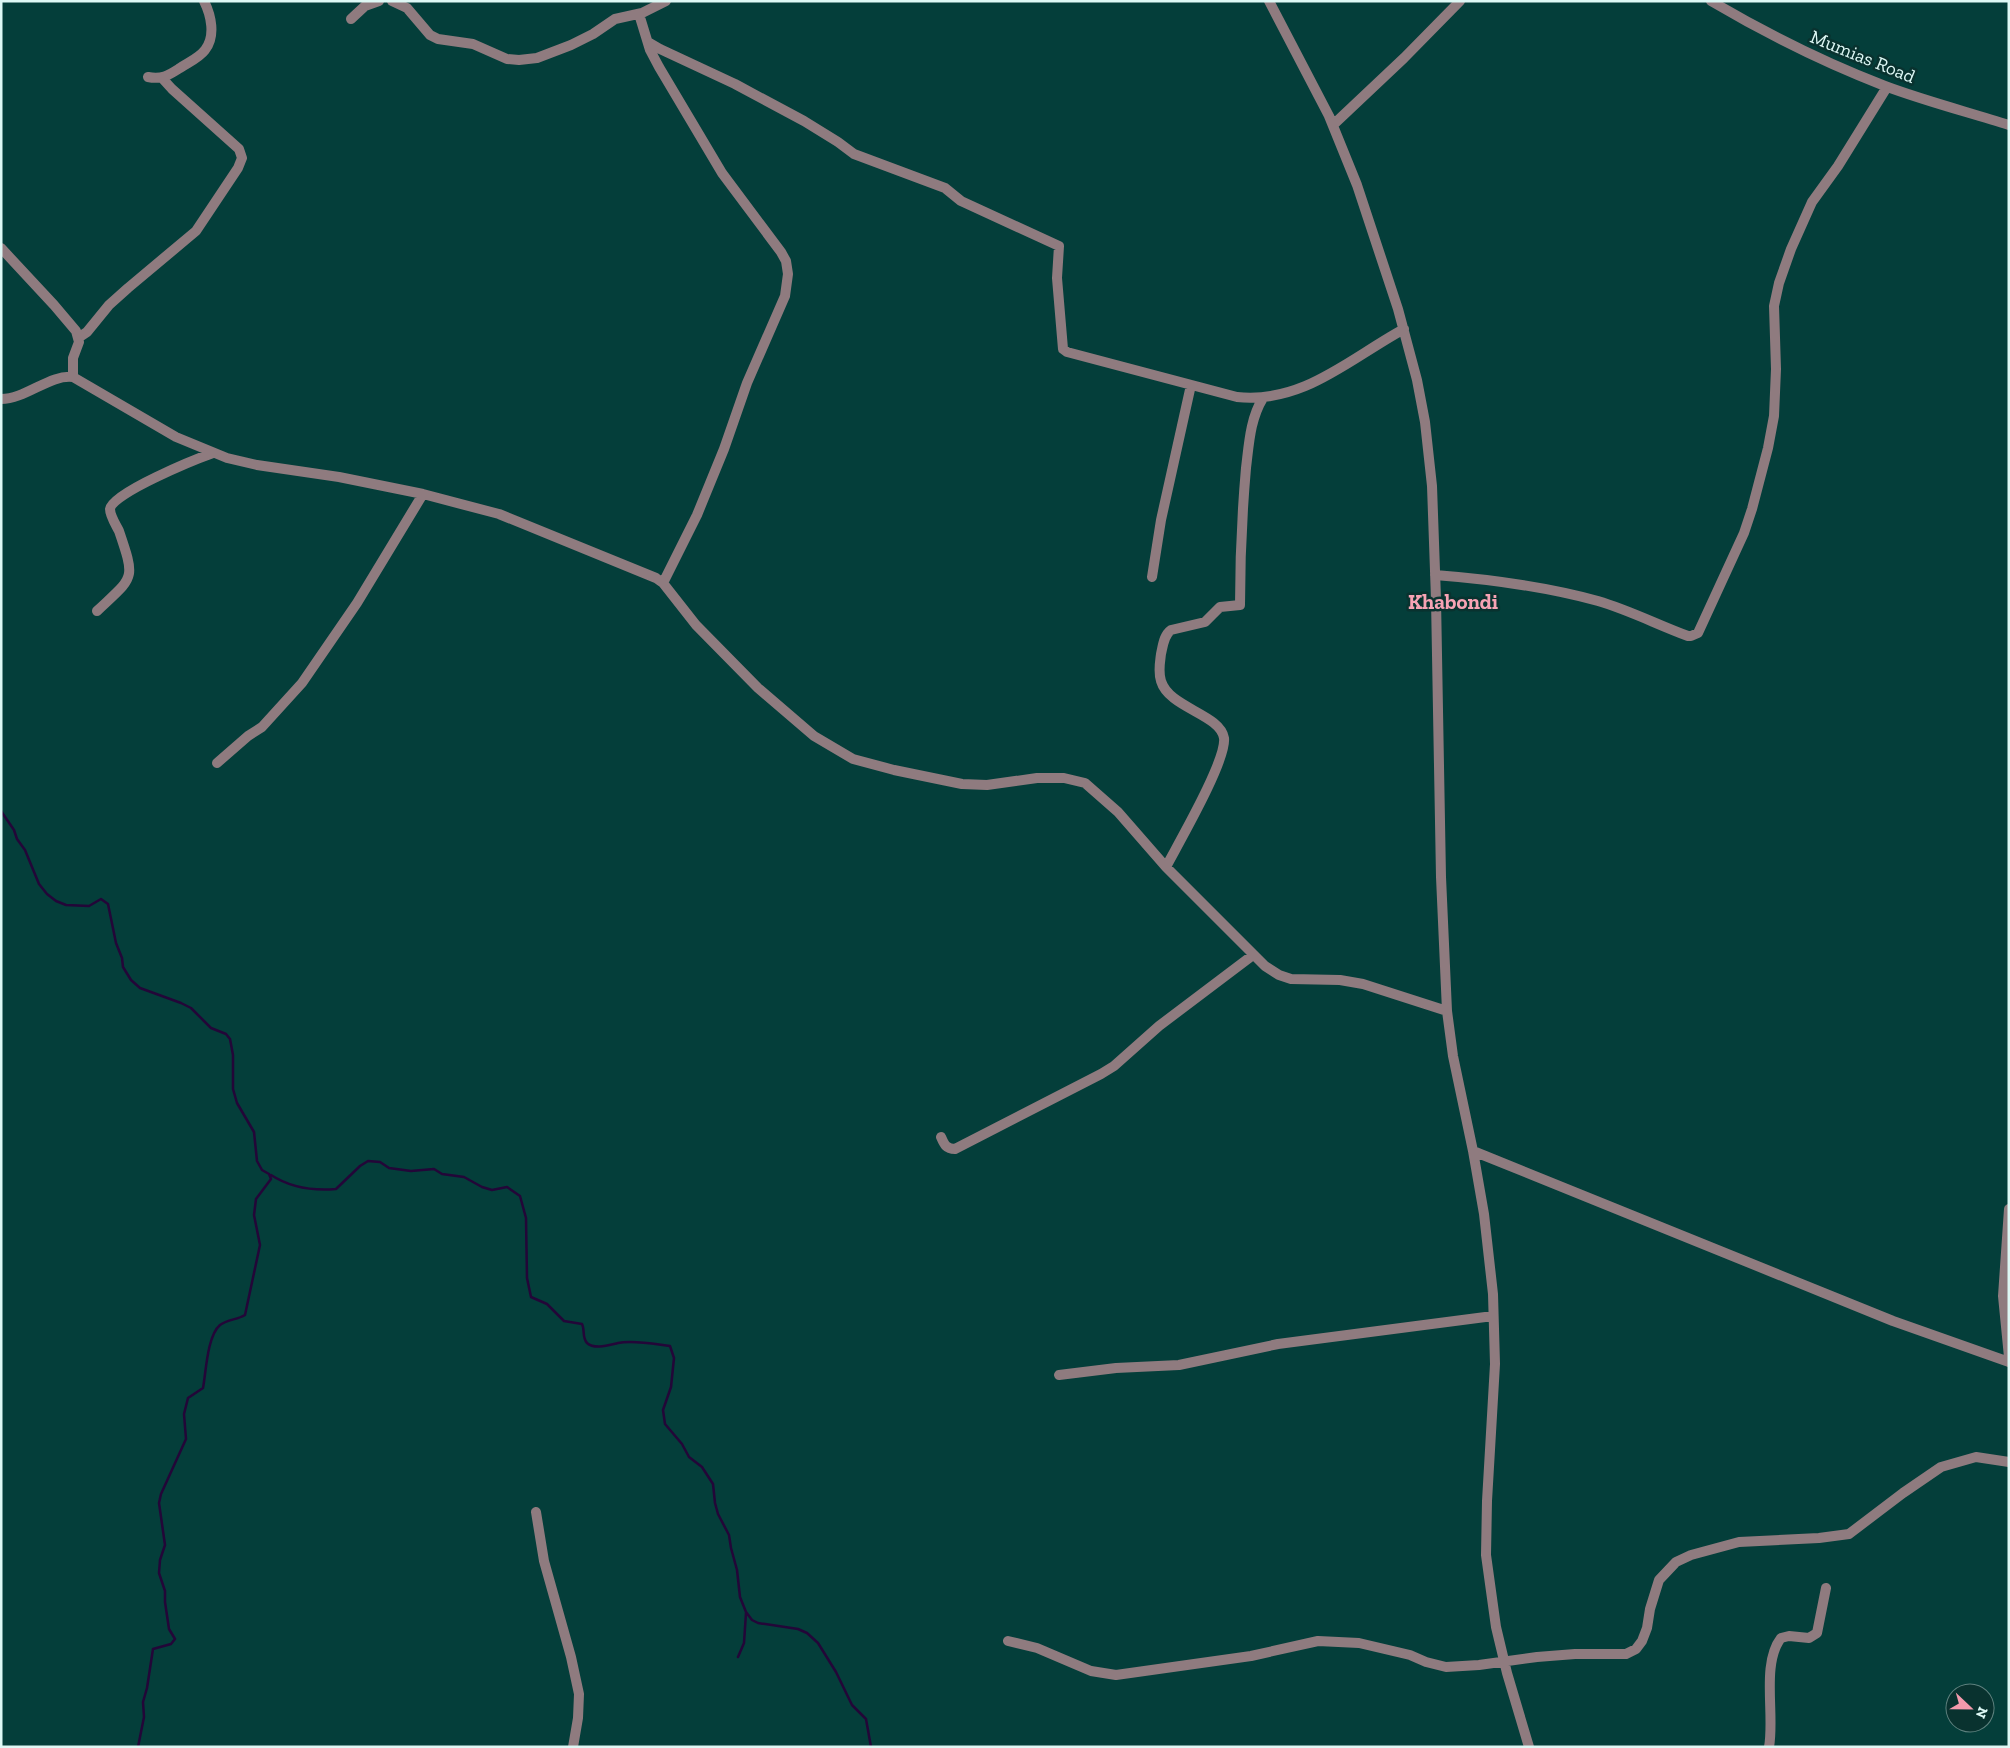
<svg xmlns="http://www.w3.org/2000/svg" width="2010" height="1748" font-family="'Zilla Slab',serif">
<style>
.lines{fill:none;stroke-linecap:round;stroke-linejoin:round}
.stream{stroke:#230638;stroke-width:2.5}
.minor{stroke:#8f7b7f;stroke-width:10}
.labels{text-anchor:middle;stroke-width:5;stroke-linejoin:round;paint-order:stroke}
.street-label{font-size:19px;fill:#def8f5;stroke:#09322f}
.quarter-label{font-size:21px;font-weight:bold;fill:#f6a3b4;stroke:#09322f}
</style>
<rect width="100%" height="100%" fill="#043e3a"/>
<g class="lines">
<!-- stream -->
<path class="stream" d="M 1,811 L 14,830 L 17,839 L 25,850 L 39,884 L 47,894 L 56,901 L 66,905 L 89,906 L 101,899 L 108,904 L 116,943 L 122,958 L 123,967 L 131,980 L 140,988 L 181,1003 L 191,1008 L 211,1028 L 226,1034 L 230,1039 L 233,1055 L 233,1089 L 237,1103 L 254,1132 L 257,1161 L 262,1170 L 269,1174 L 271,1179 L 256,1199 L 254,1215 L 260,1245 L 245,1315 C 237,1320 228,1319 220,1325 C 207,1336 206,1373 203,1388 L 188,1398 L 184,1414 L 186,1439 L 161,1494 L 159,1503 L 165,1545 L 160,1560 L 159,1573 L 165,1591 L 165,1602 L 169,1629 L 175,1639 L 171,1644 L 153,1649 L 147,1688 L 143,1702 L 144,1717 L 138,1747
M 271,1175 C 291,1188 312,1191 336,1189 L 360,1166 L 368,1161 L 380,1162 L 389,1168 L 411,1171 L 434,1169 L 442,1174 L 464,1177 L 482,1187 L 492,1190 L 507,1187 L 520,1196 L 526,1218 L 527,1278 L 531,1297 L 547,1304 L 564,1321 L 582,1324 C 585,1330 582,1338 587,1343 C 595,1350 609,1345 618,1343 C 634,1340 654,1344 670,1346 L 674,1358 L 671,1387 L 663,1410 L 665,1424 L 682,1444 L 689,1457 L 702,1467 L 713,1484 L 715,1503 L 718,1514 L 729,1535 L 731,1548 L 737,1570 L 740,1597 L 746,1612 L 752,1620 L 758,1623 L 798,1629 L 807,1633 L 818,1643 L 836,1672 L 852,1705 L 866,1719 L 871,1747
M 738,1657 L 744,1643 L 746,1613"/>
<!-- minor -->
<path class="minor" d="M 392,1 L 407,8 L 430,35 L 438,39 L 473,44 L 507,59 L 519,60 L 537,58 L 571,45 L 593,34 L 615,19 L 642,13 L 666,1
M 1269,1 L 1329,116 L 1357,185 L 1398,309 L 1417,380 L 1425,422 L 1432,486 L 1436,599 L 1441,877 L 1447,1011 L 1453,1056 L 1473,1151 L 1484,1214 L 1493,1294 L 1495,1364 L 1487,1501 L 1486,1555 L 1496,1627 L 1507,1673 L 1529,1747
M 1711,1 C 1767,34 1825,63 1885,86 C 1925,101 1968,112 2009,125
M 639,14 L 650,50 L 659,67 L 722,173 L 781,252 L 786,261 L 788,274 L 785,296 L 747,383 L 724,449 L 697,515 L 663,583
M 351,19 L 365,6 L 379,1
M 648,42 L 660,49 L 735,84 L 804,121 L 838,142 L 854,154 L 945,188 L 961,201 L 1059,246 L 1057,278 L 1063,349 L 1067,352 L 1237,397 C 1303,404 1349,359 1404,329
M 148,77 C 162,80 169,75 180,68 C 189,62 199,58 205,50 C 216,36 211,15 204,1
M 1333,125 L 1404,58 L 1460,1
M 1,248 L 54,305 L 76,331 L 79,342 L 73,358 L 73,377
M 78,338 L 87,332 L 109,305 L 128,288 L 196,231 L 238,168 L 242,158 L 239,149 L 172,89 L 162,78
M 1,399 C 26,399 50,374 73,377 L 176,437 L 227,458 L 257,465 L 339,477 L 423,494 L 499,514 L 656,578 L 663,583 L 696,625 L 758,688 L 814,736 L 853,759 L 894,770 L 962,784 L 987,785 L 1037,778 L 1064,778 L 1085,783 L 1118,812 L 1166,867 L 1265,966 L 1279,975 L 1291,979 L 1340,980 L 1363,984 L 1447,1011
M 1435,575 C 1487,579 1547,587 1598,601 C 1629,610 1658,625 1688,636 L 1691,636 L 1698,633 L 1744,533 L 1752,509 L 1768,448 L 1774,416 L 1776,369 L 1774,306 L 1779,283 L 1791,249 L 1812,202 L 1838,166 L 1887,87
M 1152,577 L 1161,520 L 1191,385
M 97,611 C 134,576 136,581 119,531 C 116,525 110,516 110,509 C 112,493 196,459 213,453
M 217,763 L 248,736 L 262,727 L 302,683 L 357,603 L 423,494
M 1166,867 C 1178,844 1227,760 1224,738 C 1220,714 1169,708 1161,681 C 1158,672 1160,662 1161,654 C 1163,645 1164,635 1171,630 L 1205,622 L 1220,607 L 1240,605 C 1240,559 1242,514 1246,468 C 1249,444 1250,419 1263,398
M 941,1137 C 944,1144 946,1149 955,1149 L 1101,1074 L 1114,1066 L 1159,1026 L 1253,955
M 1473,1151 L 1893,1321 L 2009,1362
M 2009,1209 L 2003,1296 L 2009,1357
M 1059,1375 L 1116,1368 L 1179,1365 L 1278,1344 L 1493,1316
M 536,1512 L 544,1561 L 571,1657 L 579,1694 L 578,1718 L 573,1747
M 1008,1641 L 1037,1648 L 1091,1671 L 1116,1675 L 1251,1656 L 1318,1641 L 1359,1643 L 1410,1655 L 1426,1662 L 1446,1667 L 1479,1665 L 1537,1657 L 1575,1654 L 1626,1654 L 1636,1649 L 1642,1641 L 1647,1628 L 1650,1609 L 1659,1580 L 1676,1562 L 1691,1555 L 1739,1542 L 1819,1538 L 1849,1534 L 1903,1493 L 1941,1467 L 1976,1457 L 2009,1462
M 1769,1747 C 1775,1715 1761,1664 1781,1638 L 1789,1636 L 1809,1638 L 1817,1633 L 1826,1588"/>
</g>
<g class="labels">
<!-- street labels -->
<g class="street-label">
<text transform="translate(1863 56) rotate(22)" y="7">Mumias Road</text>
</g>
<!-- quarter labels -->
<g class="quarter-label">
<text x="1453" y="609">Khabondi</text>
</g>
</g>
<!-- border -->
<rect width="2010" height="1748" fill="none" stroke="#def8f5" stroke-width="5"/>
<!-- north arrow -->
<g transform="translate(1970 1708) rotate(112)"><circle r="24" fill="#09322f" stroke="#5e817e"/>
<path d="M0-4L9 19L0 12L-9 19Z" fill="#f39aac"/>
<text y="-8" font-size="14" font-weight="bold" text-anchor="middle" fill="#def8f5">N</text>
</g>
</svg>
